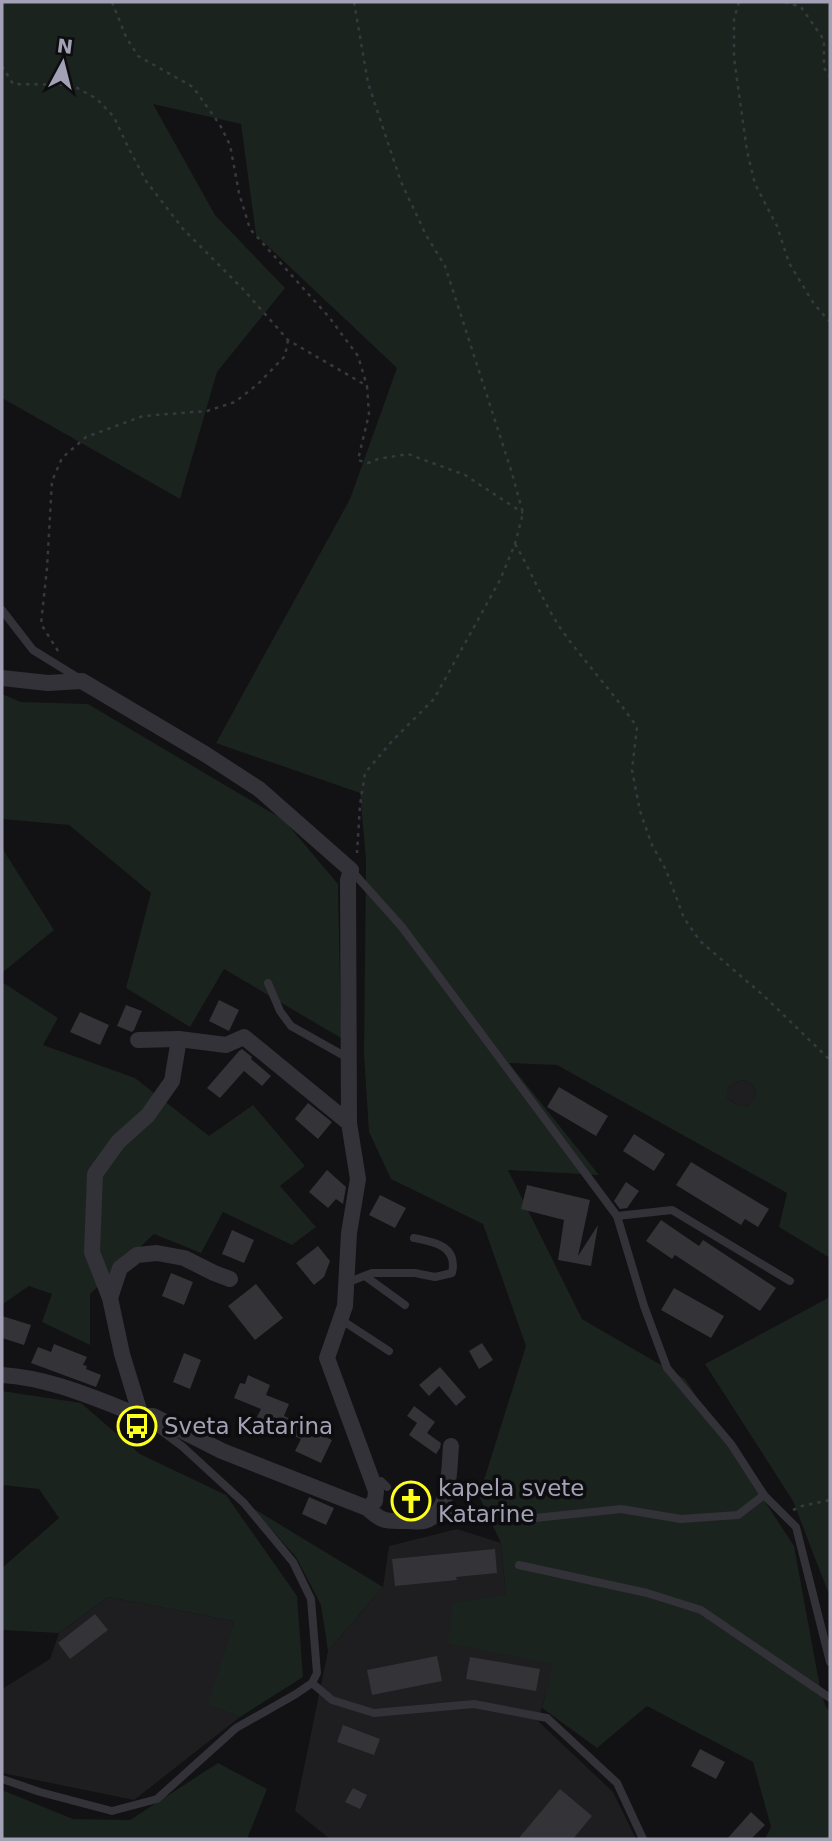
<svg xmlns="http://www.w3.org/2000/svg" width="832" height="1841" font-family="'DejaVu Sans',sans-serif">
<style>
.built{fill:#1e1d20}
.green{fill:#1b231e;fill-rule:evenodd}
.building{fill:#343338}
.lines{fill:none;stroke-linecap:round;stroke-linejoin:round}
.path{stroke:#38383f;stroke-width:2.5;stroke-dasharray:3.5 5;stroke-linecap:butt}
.lane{stroke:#333238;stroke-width:8}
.street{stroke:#333238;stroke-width:16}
.labels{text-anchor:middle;stroke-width:7;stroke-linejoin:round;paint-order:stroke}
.poi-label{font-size:23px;fill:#a2a1b5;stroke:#0d0c0e;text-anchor:start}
</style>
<rect width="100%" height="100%" fill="#121113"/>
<!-- built -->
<path class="built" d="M 744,1080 L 752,1084 L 756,1091 L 754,1099 L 748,1106 L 737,1105 L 727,1098 L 727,1089 L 731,1084 Z
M 457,1529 L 501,1543 L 506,1596 L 554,1664 L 538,1721 L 613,1792 L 636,1839 L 330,1839 L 295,1811 L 328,1651 L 383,1587 L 389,1546 Z
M 108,1597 L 234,1621 L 209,1705 L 240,1717 L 134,1800 L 2,1773 L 2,1689 L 50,1659 L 59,1633 Z"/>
<!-- green -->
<path class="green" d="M 2,2 L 830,2 L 830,1258 L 779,1227 L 787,1193 L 557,1065 L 509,1063 L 599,1175 L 508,1170 L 582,1319 L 685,1379 L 794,1546 L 821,1693 L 826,1707 L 830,1711 L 830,1839 L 765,1839 L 771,1827 L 753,1762 L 647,1706 L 597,1748 L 542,1708 L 553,1664 L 449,1644 L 452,1603 L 506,1595 L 501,1543 L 479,1496 L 526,1346 L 483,1224 L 391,1179 L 369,1132 L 364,1054 L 366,860 L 360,793 L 216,743 L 350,499 L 397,368 L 256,235 L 241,124 L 153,104 L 215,215 L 285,288 L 217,372 L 180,499 L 2,398 ZM 744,1080 L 752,1084 L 756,1091 L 754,1099 L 748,1106 L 737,1105 L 727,1098 C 727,1083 731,1084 744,1080 Z
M 2,694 L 21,702 L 88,704 L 284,820 L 338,884 L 341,1038 L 224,969 L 190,1027 L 126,988 L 151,893 L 69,825 L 2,819 Z
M 2,848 L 54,930 L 2,973 Z
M 2,982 L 58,1018 L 43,1045 L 135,1078 L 209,1136 L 253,1105 L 305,1166 L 280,1186 L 316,1227 L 292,1245 L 223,1212 L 201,1253 L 154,1234 L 90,1294 L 90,1345 L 42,1322 L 52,1294 L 29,1286 L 3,1304 L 2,1303 Z
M 830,1297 L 830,1597 L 793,1501 L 705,1364 Z
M 2,1391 L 81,1403 L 140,1454 L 226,1495 L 297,1596 L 303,1677 L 240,1717 L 208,1705 L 234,1621 L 108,1597 L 59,1633 L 2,1630 L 2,1568 L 59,1518 L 39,1489 L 2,1485 Z
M 251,1507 L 383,1587 L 328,1651 L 321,1605 L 296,1557 Z
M 218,1763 L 267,1789 L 247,1839 L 2,1839 L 2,1790 L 73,1819 L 130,1820 Z"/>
<!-- building -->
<path class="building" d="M 219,1000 L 239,1010 L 229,1031 L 209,1021 Z
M 126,1005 L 142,1011 L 134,1030 L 132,1032 L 117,1026 Z
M 80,1012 L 109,1025 L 100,1045 L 70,1032 Z
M 242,1049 L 252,1057 L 251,1059 L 271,1076 L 262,1086 L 244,1071 L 220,1098 L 207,1088 L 239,1051 Z
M 559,1087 L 608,1116 L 596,1136 L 547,1107 Z
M 308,1103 L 332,1122 L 318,1139 L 295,1119 Z
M 634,1134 L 665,1154 L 654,1171 L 623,1151 Z
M 691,1162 L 769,1209 L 758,1227 L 745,1219 L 741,1225 L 676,1185 Z
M 327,1170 L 346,1187 L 343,1204 L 336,1199 L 328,1208 L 309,1192 Z
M 626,1182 L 639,1191 L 627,1208 L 620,1209 L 614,1201 Z
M 527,1185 L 590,1200 L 578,1256 L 598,1225 L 591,1266 L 558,1260 L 564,1220 L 521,1209 Z
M 380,1195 L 406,1208 L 395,1228 L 369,1215 Z
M 661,1220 L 699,1246 L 703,1240 L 776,1288 L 760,1311 L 675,1255 L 672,1259 L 646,1241 Z
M 232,1230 L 254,1240 L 244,1263 L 222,1254 Z
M 318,1246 L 330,1261 L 324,1277 L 314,1285 L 296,1263 Z
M 171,1273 L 193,1282 L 184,1305 L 162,1296 Z
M 256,1284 L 283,1318 L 255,1340 L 228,1306 Z
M 674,1288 L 724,1316 L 711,1338 L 661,1310 Z
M 2,1316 L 31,1325 L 24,1345 L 2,1338 Z
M 482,1343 L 493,1360 L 479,1369 L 469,1351 Z
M 54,1344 L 87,1357 L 83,1365 L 87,1366 L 86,1369 L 101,1375 L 96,1387 L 31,1363 L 38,1347 L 51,1352 Z
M 184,1353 L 201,1360 L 190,1389 L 173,1382 Z
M 440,1367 L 466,1397 L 456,1406 L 439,1386 L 429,1396 L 419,1385 Z
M 248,1375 L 270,1385 L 266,1395 L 289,1404 L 284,1416 L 332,1440 L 321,1463 L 295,1451 L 301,1439 L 256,1419 L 261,1409 L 234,1398 L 240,1383 L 245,1384 Z
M 414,1406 L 435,1422 L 427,1433 L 441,1443 L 440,1448 L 436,1454 L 409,1435 L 417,1423 L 407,1416 Z
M 409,1487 L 424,1507 L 419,1511 L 409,1511 L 398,1496 Z
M 309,1497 L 334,1508 L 326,1525 L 302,1514 Z
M 495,1549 L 497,1573 L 456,1577 L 457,1580 L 395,1586 L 392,1559 Z
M 95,1614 L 108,1630 L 70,1659 L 58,1643 Z
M 437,1656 L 442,1681 L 372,1695 L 367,1670 Z
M 470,1657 L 540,1669 L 536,1691 L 466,1679 Z
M 343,1725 L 380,1739 L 374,1755 L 337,1742 Z
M 700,1749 L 725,1762 L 716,1779 L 691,1766 Z
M 353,1788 L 367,1795 L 360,1809 L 345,1802 Z
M 560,1789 L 592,1816 L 573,1839 L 518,1839 Z
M 751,1812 L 765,1825 L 751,1839 L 727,1839 Z"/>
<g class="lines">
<!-- path -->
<path class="path" d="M 112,2 L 126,37 L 138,56 L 193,87 L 220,125 L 230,145 L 239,193 L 250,229 L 329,317 L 358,356 L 367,386
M 354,2 L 368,83 L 401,182 L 426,235 L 445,266 L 511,470 L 523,513 L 515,544 L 500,580 L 434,699 L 392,741 L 365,773 L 360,805 L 357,853
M 739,2 L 734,19 L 734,58 L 747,151 L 755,184 L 777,226 L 789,263 L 814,304 L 830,322
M 785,2 L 801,7 L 824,40 L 824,68 L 830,77
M 2,66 L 13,84 L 72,85 L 97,99 L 114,117 L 128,147 L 146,181 L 184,230 L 242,288 L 288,340 L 367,386 L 369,414 L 358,460 L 368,463 L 378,459 L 408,454 L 465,475 L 523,513
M 515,544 C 533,574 545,608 566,636 C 589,667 615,695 637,727 L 632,770 L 640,811 L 652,845 L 666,870 L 684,918 L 700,941 L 764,996 L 830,1060
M 58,651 L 41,624 L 47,568 L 52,481 L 62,458 L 86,437 L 143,416 L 207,411 L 235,402 L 258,384 L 285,356 L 288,340
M 793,1510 L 802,1506 L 830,1500"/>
<!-- lane -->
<path class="lane" d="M 2,610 L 33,650 L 80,679
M 351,870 L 402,927 L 617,1216 L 644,1306 L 667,1368 L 731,1444 L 764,1495
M 268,983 L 280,1011 L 291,1026 L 348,1058
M 617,1216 L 672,1210 L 790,1281
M 365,1276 L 405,1305
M 346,1283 L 372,1273 L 415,1273 L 435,1277 L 452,1273 C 458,1246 435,1242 414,1238
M 340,1319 L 389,1351
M 373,1484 L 381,1481 L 387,1487
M 439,1511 L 447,1514 L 516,1520 L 621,1509 L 681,1519 L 738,1515 L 764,1495 L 796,1527 L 830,1662
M 519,1565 L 647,1593 L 701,1610 L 830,1698
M 312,1683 L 332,1700 L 374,1713 L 474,1704 L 547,1718 L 617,1783 L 643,1839
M 2,1779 L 40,1792 L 112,1811 L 157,1799 L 236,1728 L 296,1694 L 312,1683 L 317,1673 L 311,1599 L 293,1562 L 244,1503 L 183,1447 L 147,1420"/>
<!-- street -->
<path class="street" d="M 2,678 L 48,683 L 82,681 L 205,754 L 259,789 L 351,870 L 348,880 L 349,1123
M 110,1298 L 92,1252 L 95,1174 L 118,1142 L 148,1115 L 172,1081 L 179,1039
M 2,1375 C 51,1378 96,1399 141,1416 L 153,1416 L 222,1451 L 367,1508 L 375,1501 L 376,1491 L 327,1358 L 345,1306 L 349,1233 L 358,1179 L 349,1123 L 244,1037 L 226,1045 L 179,1039 L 138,1040
M 141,1416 L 122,1354 L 110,1298 L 120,1268 L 137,1255 L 157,1253 L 184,1258 L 214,1273 L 230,1279
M 367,1508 C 384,1523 385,1521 407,1521 C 412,1521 419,1522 424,1521 C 451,1514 449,1468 451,1446"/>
</g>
<!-- icons -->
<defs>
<symbol id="bus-ring" viewBox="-11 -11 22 22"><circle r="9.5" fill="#0d0c0e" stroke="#fdff1d" stroke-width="1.5"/><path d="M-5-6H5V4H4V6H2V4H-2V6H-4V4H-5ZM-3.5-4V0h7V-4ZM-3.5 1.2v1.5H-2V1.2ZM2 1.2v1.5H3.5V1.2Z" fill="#fdff1d"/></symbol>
<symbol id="church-ring" viewBox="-11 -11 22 22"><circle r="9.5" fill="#0d0c0e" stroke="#fdff1d" stroke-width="1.5"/><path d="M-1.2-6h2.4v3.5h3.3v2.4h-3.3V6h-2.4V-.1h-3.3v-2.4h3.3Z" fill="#fdff1d"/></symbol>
</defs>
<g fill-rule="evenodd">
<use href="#bus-ring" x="115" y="1404" width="44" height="44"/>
<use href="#church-ring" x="389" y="1479" width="44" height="44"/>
</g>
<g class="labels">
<!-- poi labels -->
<g class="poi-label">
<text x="164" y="1434">Sveta Katarina</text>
<text x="438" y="1496">kapela svete<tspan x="438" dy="26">Katarine</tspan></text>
</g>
</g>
<!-- border -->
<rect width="832" height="1841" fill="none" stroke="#a2a1b5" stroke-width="7"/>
<!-- north arrow -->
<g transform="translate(63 63) rotate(7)" stroke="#0d0c0e" stroke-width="5" paint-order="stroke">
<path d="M0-5L12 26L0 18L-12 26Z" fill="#a2a1b5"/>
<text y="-10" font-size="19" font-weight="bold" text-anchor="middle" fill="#a2a1b5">N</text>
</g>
</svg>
